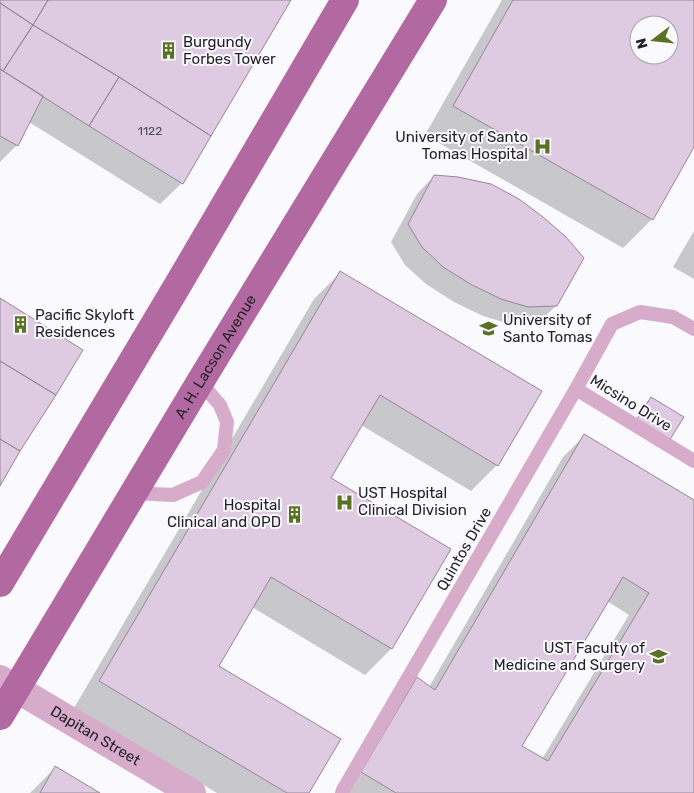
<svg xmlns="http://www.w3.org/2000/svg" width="694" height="793" font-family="Rubik,sans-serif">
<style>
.shadow{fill:#0003;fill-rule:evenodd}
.building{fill:#decbe2;stroke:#968599;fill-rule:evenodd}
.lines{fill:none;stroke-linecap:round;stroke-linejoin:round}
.service{stroke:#d6acca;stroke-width:14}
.tertiary{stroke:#d6acca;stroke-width:28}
.primary{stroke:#b269a1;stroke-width:28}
.labels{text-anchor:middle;stroke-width:4;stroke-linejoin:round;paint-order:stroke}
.number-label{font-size:12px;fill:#524a57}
.poi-label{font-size:15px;fill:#231f29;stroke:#faf9fe;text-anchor:start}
.street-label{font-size:15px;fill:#231f29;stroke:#faf9fe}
</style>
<rect width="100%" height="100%" fill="#faf9fe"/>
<!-- shadow -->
<path class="shadow" d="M 0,0 L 290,0 L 182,183 L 160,204 L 29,122 L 17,145 L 0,162 Z
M 502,0 L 694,0 L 694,144 L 652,219 L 623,248 L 425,135 ZM 639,25 L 669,25 L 669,55 L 639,55 Z
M 434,176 L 556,306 L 538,323 L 510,324 L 483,316 L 454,302 L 426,284 L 405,265 L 391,242 L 417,194 Z
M 694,231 L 694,279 L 673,267 Z
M 340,273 L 497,465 L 471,491 L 361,425 L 329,478 L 449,550 L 391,649 L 365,675 L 252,607 L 217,666 L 307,793 L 217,793 L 74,708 L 314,299 Z
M 651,398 L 682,417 L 631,428 L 645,404 Z
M 584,436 L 694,502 L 694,793 L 341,793 L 396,700 L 418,679 L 429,687 L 563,457 ZM 607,601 L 629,615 L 542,759 L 520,746 Z
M 55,768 L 98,793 L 30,793 Z"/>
<!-- building -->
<path class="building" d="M 0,0 L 48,0 L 33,25 L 0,3 Z
M 48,0 L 291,0 L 211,136 L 119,77 L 33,25 Z
M 513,0 L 694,0 L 694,147 L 653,220 L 453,106 ZM 639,25 L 669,25 L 669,55 L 639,55 Z
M 0,3 L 33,25 L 3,71 L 0,69 Z
M 33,25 L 119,77 L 89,126 L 3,71 Z
M 0,69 L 43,96 L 18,146 L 0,136 Z
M 119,77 L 211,136 L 183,184 L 89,126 Z
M 434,175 L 458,177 L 491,184 L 519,199 L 543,217 L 566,237 L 584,258 L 557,306 L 528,307 L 501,299 L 472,285 L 443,267 L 422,247 L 408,224 Z
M 340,271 L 542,391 L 498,466 L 380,395 L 331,478 L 451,549 L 392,649 L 271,577 L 219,666 L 341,739 L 309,793 L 287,793 L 99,681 Z
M 0,298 L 83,350 L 56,395 L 0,361 Z
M 0,361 L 56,395 L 20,451 L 0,439 Z
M 651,397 L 684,417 L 669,441 L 636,421 Z
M 584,434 L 694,500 L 694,793 L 396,793 L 361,772 L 417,677 L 435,690 ZM 623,577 L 649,593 L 548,761 L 522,746 Z
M 0,439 L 20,451 L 0,486 Z
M 55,766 L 100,793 L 40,793 Z"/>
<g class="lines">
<!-- service -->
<path class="service" d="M 576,389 L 694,461
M 134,493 L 173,495 L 202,482 L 224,450 L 227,422 L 220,405 L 200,382
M 342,793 L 343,790 L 576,389 L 612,324 L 640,312 L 673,317 L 694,329"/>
<!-- tertiary -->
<path class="tertiary" id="s1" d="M 0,679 L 192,793"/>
<!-- primary -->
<g class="primary">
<path d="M 0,583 L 176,288 L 345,0"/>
<path id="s2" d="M 0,716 L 200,382 L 433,0"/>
</g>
</g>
<!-- icons -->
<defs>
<symbol id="building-bare" viewBox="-9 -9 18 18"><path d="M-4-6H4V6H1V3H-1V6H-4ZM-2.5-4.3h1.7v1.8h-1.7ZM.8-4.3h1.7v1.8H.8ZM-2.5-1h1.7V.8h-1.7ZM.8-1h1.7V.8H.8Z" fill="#597223" stroke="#faf9fe" stroke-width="2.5" paint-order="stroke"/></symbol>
<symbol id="hospital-bare" viewBox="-9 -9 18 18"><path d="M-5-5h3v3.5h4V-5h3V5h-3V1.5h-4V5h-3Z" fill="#597223" stroke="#faf9fe" stroke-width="2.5" paint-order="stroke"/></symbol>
<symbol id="university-bare" viewBox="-9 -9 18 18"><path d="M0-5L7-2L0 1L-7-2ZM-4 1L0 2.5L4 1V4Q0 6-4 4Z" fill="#597223" stroke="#faf9fe" stroke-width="2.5" paint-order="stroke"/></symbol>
</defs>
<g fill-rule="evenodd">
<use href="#building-bare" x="156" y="38" width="25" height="25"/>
<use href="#hospital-bare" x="530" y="134" width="25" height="25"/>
<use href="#building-bare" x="8" y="312" width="25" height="25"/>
<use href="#university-bare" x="476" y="316" width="25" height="25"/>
<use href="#hospital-bare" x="332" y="490" width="25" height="25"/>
<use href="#building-bare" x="282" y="502" width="25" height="25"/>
<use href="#university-bare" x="646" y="644" width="25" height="25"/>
</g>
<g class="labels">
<!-- number labels -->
<g class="number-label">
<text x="150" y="135">1122</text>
</g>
<!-- poi labels -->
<g class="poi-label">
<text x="183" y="47">Burgundy<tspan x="183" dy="17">Forbes Tower</tspan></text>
<text x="528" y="142" text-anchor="end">University of Santo<tspan x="528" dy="17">Tomas Hospital</tspan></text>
<text x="35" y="320">Pacific Skyloft<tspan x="35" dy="17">Residences</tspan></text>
<text x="503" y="325">University of<tspan x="503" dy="17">Santo Tomas</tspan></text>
<text x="358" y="498">UST Hospital<tspan x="358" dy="17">Clinical Division</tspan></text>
<text x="281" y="510" text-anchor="end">Hospital<tspan x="281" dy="17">Clinical and OPD</tspan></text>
<text x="645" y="653" text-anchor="end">UST Faculty of<tspan x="645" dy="17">Medicine and Surgery</tspan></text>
</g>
<!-- street labels -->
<g class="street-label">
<text dy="5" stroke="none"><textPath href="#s2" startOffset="419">A. H. Lacson Avenue</textPath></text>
<text transform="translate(631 403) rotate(32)" y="5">Micsino Drive</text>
<text transform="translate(464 549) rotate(-60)" y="5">Quintos Drive</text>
<text dy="5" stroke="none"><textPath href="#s1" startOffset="111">Dapitan Street</textPath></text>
</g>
</g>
<!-- north arrow -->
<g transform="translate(654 40) rotate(254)"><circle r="24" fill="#faf9fe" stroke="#a4a2a9"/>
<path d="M0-4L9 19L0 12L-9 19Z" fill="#597223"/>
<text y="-8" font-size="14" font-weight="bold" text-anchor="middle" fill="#231f29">N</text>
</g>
</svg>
